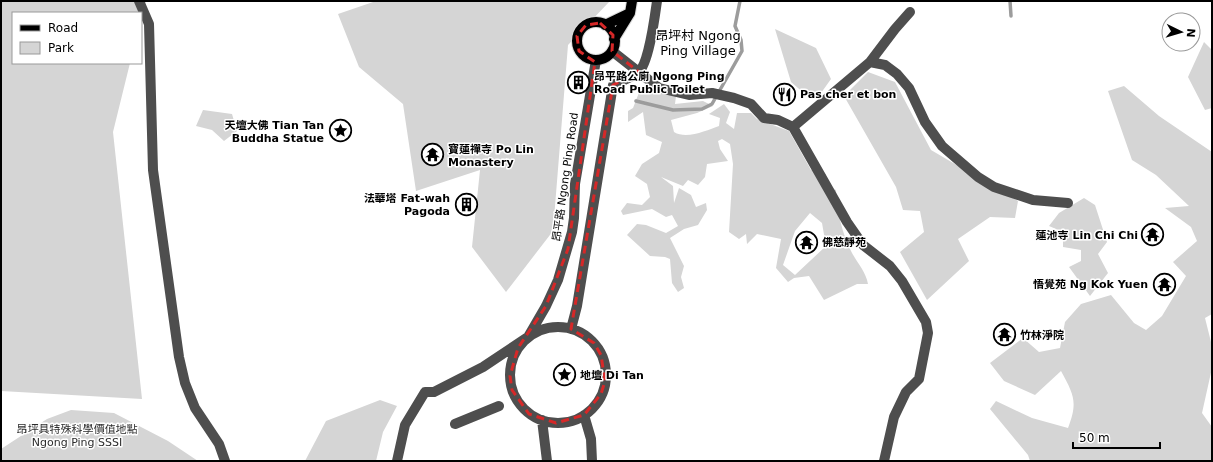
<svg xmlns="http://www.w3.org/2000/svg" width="1213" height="462" font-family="'DejaVu Sans','Noto Sans TC',sans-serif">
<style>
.green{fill:#d5d5d5;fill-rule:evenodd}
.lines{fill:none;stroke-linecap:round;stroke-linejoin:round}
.stream{stroke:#9c9c9c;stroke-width:3.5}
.major-casing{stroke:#dbdbdb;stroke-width:12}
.minor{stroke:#4e4e4e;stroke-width:10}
.major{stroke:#000;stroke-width:10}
.marked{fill:none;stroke:#d62828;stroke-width:3;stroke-dasharray:8 5;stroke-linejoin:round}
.labels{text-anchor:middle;stroke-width:3;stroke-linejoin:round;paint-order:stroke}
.poi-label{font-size:11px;font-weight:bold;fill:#000;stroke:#fff;text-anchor:start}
.street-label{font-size:11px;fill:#000;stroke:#fff}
.park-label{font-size:11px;fill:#2c2c2c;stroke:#fff}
.quarter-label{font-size:13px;fill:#000;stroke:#fff}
</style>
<rect width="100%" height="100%" fill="#fff"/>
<!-- green -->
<path class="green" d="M 1,1 L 146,1 L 141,20 L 141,13 L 13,13 L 13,63 L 130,63 L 113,132 L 142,399 L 1,391 Z
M 376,1 L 610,1 L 568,45 L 553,231 L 506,292 L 472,247 L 480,170 L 416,191 L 403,104 L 359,67 L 338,14 Z
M 775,29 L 816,48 L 831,79 L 821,93 L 805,94 L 791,82 Z
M 1204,42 L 1212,50 L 1212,108 L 1205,110 L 1188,77 Z
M 868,72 L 895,82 L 931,150 L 1018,201 L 1015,218 L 990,217 L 958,239 L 969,261 L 927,300 L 900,252 L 924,232 L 920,211 L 903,210 L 896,187 L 844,96 Z
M 1124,86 L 1159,116 L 1212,152 L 1212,314 L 1205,318 L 1212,346 L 1212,368 L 1202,413 L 1212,427 L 1212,461 L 1030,461 L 1028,455 L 990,409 L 996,401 L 1032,418 L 1068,428 C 1078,402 1074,395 1061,371 L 1035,395 L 1004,381 L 990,363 L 1023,338 L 1039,352 L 1060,348 L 1065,322 L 1081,304 L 1111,295 L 1134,323 L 1146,330 L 1162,316 L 1186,276 L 1173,262 L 1197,241 L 1191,227 L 1165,208 L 1189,206 L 1156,175 L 1132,160 L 1108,91 Z
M 640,90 L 676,96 L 675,104 L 703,101 L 713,106 L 697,113 L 671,120 L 674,132 C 687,140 707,130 719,126 L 720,118 L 709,114 L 724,104 L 730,112 L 726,123 L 734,129 L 737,113 L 751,113 L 757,119 L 789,131 L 811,170 L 820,167 L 826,175 L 823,185 L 836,190 C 837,211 842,234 852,253 C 858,264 866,272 868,284 L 857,284 L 824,300 L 809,276 L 794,278 L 788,282 L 776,268 L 781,239 L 757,234 L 747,244 L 746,234 L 739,239 L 729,232 L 733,164 L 730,144 L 722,139 L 718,141 L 720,149 L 728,161 L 707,164 L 705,177 L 698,185 L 688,180 L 683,186 L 661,177 L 673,186 L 674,203 L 679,188 L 691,195 L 696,207 L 706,203 L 707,210 L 698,225 L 684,229 L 670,238 L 684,266 L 681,277 L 684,288 L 678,292 L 672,283 L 670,259 L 665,257 L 650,256 L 627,235 L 637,224 L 646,225 L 666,233 L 678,226 L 672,215 L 666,217 L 652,209 L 623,215 L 621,211 L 627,203 L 642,205 L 650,197 L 647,184 L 635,176 L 642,164 L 659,153 L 662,142 L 646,135 L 643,112 L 628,122 L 628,111 L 633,108 ZM 810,213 L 822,223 L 826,246 L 795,275 L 783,265 L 795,231 Z
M 203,110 L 232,114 L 237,131 L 224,141 L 212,130 L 196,126 Z
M 1084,198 L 1095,205 L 1107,242 L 1098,254 L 1108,273 L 1090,296 L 1069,267 L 1081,261 L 1081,250 L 1063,247 L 1063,232 L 1049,226 L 1059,213 Z
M 380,400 L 397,406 L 383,432 L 376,461 L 305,461 L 326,421 Z
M 71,410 L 114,413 L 168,441 L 198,461 L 1,461 L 1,449 L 47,419 Z"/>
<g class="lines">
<!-- stream -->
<path class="stream" d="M 1010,1 L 1011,16
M 636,101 L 673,110 L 702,109 L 712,104 L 742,51 L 741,40 L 735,26 L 740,1"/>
<defs>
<path id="major" d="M577 41a19 19 0 1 1 38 0a19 19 0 1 1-38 0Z
M 605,25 L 630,13
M 614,39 L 630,13 L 632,1"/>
</defs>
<!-- major casing -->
<use href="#major" class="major-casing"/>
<!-- minor -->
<path class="minor" d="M 139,1 L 149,24 L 153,170 L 179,357 L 185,383 L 195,408 L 219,444 L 225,461
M 612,51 L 659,88 L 689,95 L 712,93 L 734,98 L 751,104 L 764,118 L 778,120 L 793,127
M 870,62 L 895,29 L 910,12
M510 375a48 48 0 1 1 96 0a48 48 0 1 1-96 0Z
M 571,329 L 577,306 L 613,85 C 620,81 631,78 638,73 C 649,64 655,15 657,1
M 584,415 L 591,439 L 592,461
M 542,420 L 547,461
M 455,424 L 499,406
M 397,461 L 405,425 L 425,392 L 434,392 L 483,367 L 528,337 L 546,306 L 558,280 L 572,232 L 574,218 L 575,184 L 596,60
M 884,461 L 894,417 L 906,392 L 919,379 L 928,333 L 926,322 L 902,281 L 890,266 L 863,245 L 847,222 L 793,127 L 870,62 L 885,65 L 897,74 L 909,88 L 925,122 L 942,146 L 978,177 L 994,187 L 1033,200 L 1068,203"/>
<!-- major -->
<use href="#major" class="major"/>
</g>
<!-- marked area -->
<path class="marked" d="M 600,23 L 613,35 L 612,51 L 639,72 L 613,85 L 571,329 L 594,343 L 601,355 L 605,381 L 601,394 L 584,415 L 556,423 L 529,414 L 512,390 L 510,376 L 518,348 L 546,306 L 568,249 L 595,62 L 579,51 L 577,36 L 586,25 Z"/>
<!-- icons -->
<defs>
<symbol id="building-ring" viewBox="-11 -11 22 22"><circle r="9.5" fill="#fff" stroke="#000" stroke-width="1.5"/><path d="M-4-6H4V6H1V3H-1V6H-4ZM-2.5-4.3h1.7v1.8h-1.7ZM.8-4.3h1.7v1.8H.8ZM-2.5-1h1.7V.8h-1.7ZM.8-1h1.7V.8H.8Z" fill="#000"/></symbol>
<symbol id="restaurant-ring" viewBox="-11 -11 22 22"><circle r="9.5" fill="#fff" stroke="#000" stroke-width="1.5"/><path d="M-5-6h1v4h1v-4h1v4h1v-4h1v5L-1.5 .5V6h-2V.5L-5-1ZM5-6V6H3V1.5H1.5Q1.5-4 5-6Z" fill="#000"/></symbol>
<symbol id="sight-ring" viewBox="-11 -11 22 22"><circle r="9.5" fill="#fff" stroke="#000" stroke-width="1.5"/><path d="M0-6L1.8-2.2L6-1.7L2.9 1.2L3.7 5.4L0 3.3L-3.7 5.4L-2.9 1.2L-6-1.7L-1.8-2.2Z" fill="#000"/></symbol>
<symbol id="temple-ring" viewBox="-11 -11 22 22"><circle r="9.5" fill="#fff" stroke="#000" stroke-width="1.5"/><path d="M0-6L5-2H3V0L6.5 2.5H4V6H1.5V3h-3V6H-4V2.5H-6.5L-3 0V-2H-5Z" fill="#000"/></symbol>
</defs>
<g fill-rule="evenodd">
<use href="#building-ring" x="566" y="70" width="25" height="25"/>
<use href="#restaurant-ring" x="772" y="82" width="25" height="25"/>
<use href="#sight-ring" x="328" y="118" width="25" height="25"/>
<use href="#temple-ring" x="420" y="142" width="25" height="25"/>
<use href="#building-ring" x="454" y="192" width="25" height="25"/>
<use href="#temple-ring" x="1140" y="222" width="25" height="25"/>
<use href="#temple-ring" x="794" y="230" width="25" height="25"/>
<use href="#temple-ring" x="1152" y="272" width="25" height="25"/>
<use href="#temple-ring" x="992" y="322" width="25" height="25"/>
<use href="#sight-ring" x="552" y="362" width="25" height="25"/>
</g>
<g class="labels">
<!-- poi labels -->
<g class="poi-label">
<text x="594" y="80">昂平路公廁 Ngong Ping<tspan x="594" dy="13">Road Public Toilet</tspan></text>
<text x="800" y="98">Pas cher et bon</text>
<text x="324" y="129" text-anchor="end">天壇大佛 Tian Tan<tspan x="324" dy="13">Buddha Statue</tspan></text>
<text x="448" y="153">寶蓮禪寺 Po Lin<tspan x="448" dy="13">Monastery</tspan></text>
<text x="450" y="202" text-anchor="end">法華塔 Fat-wah<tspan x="450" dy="13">Pagoda</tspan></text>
<text x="1138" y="239" text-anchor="end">蓮池寺 Lin Chi Chi</text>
<text x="822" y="246">佛慈靜苑</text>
<text x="1148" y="288" text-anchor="end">悟覺苑 Ng Kok Yuen</text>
<text x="1020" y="339">竹林淨院</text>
<text x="580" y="379">地壇 Di Tan</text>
</g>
<!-- street labels -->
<g class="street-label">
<text transform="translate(565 177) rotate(-82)" y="4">昂平路 Ngong Ping Road</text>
</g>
<!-- park labels -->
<g class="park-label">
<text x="77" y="433">昂坪具特殊科學價值地點<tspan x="77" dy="13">Ngong Ping SSSI</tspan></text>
</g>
<!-- quarter labels -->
<g class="quarter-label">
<text x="698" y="40">昂坪村 Ngong<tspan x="698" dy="15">Ping Village</tspan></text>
</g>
</g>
<!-- border -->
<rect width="1213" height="462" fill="none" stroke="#000000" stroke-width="4"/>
<!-- legend -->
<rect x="12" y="12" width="130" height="52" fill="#ffffff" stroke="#999999"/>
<rect x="20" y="25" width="20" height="6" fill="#000000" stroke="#999999"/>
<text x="48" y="32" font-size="12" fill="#000000">Road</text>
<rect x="20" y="42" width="20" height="12" fill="#d5d5d5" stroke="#999999"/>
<text x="48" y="52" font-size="12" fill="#000000">Park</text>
<!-- north arrow -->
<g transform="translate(1181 32) rotate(95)"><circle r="19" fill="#ffffff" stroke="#999999"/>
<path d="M0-3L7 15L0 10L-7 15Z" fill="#000000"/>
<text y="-6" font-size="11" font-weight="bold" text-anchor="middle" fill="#000000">N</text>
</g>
<!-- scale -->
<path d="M1073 442v6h87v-6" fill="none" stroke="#000000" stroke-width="2"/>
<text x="1079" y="442" font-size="12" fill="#000000" stroke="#ffffff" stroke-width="3" paint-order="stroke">50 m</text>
</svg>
